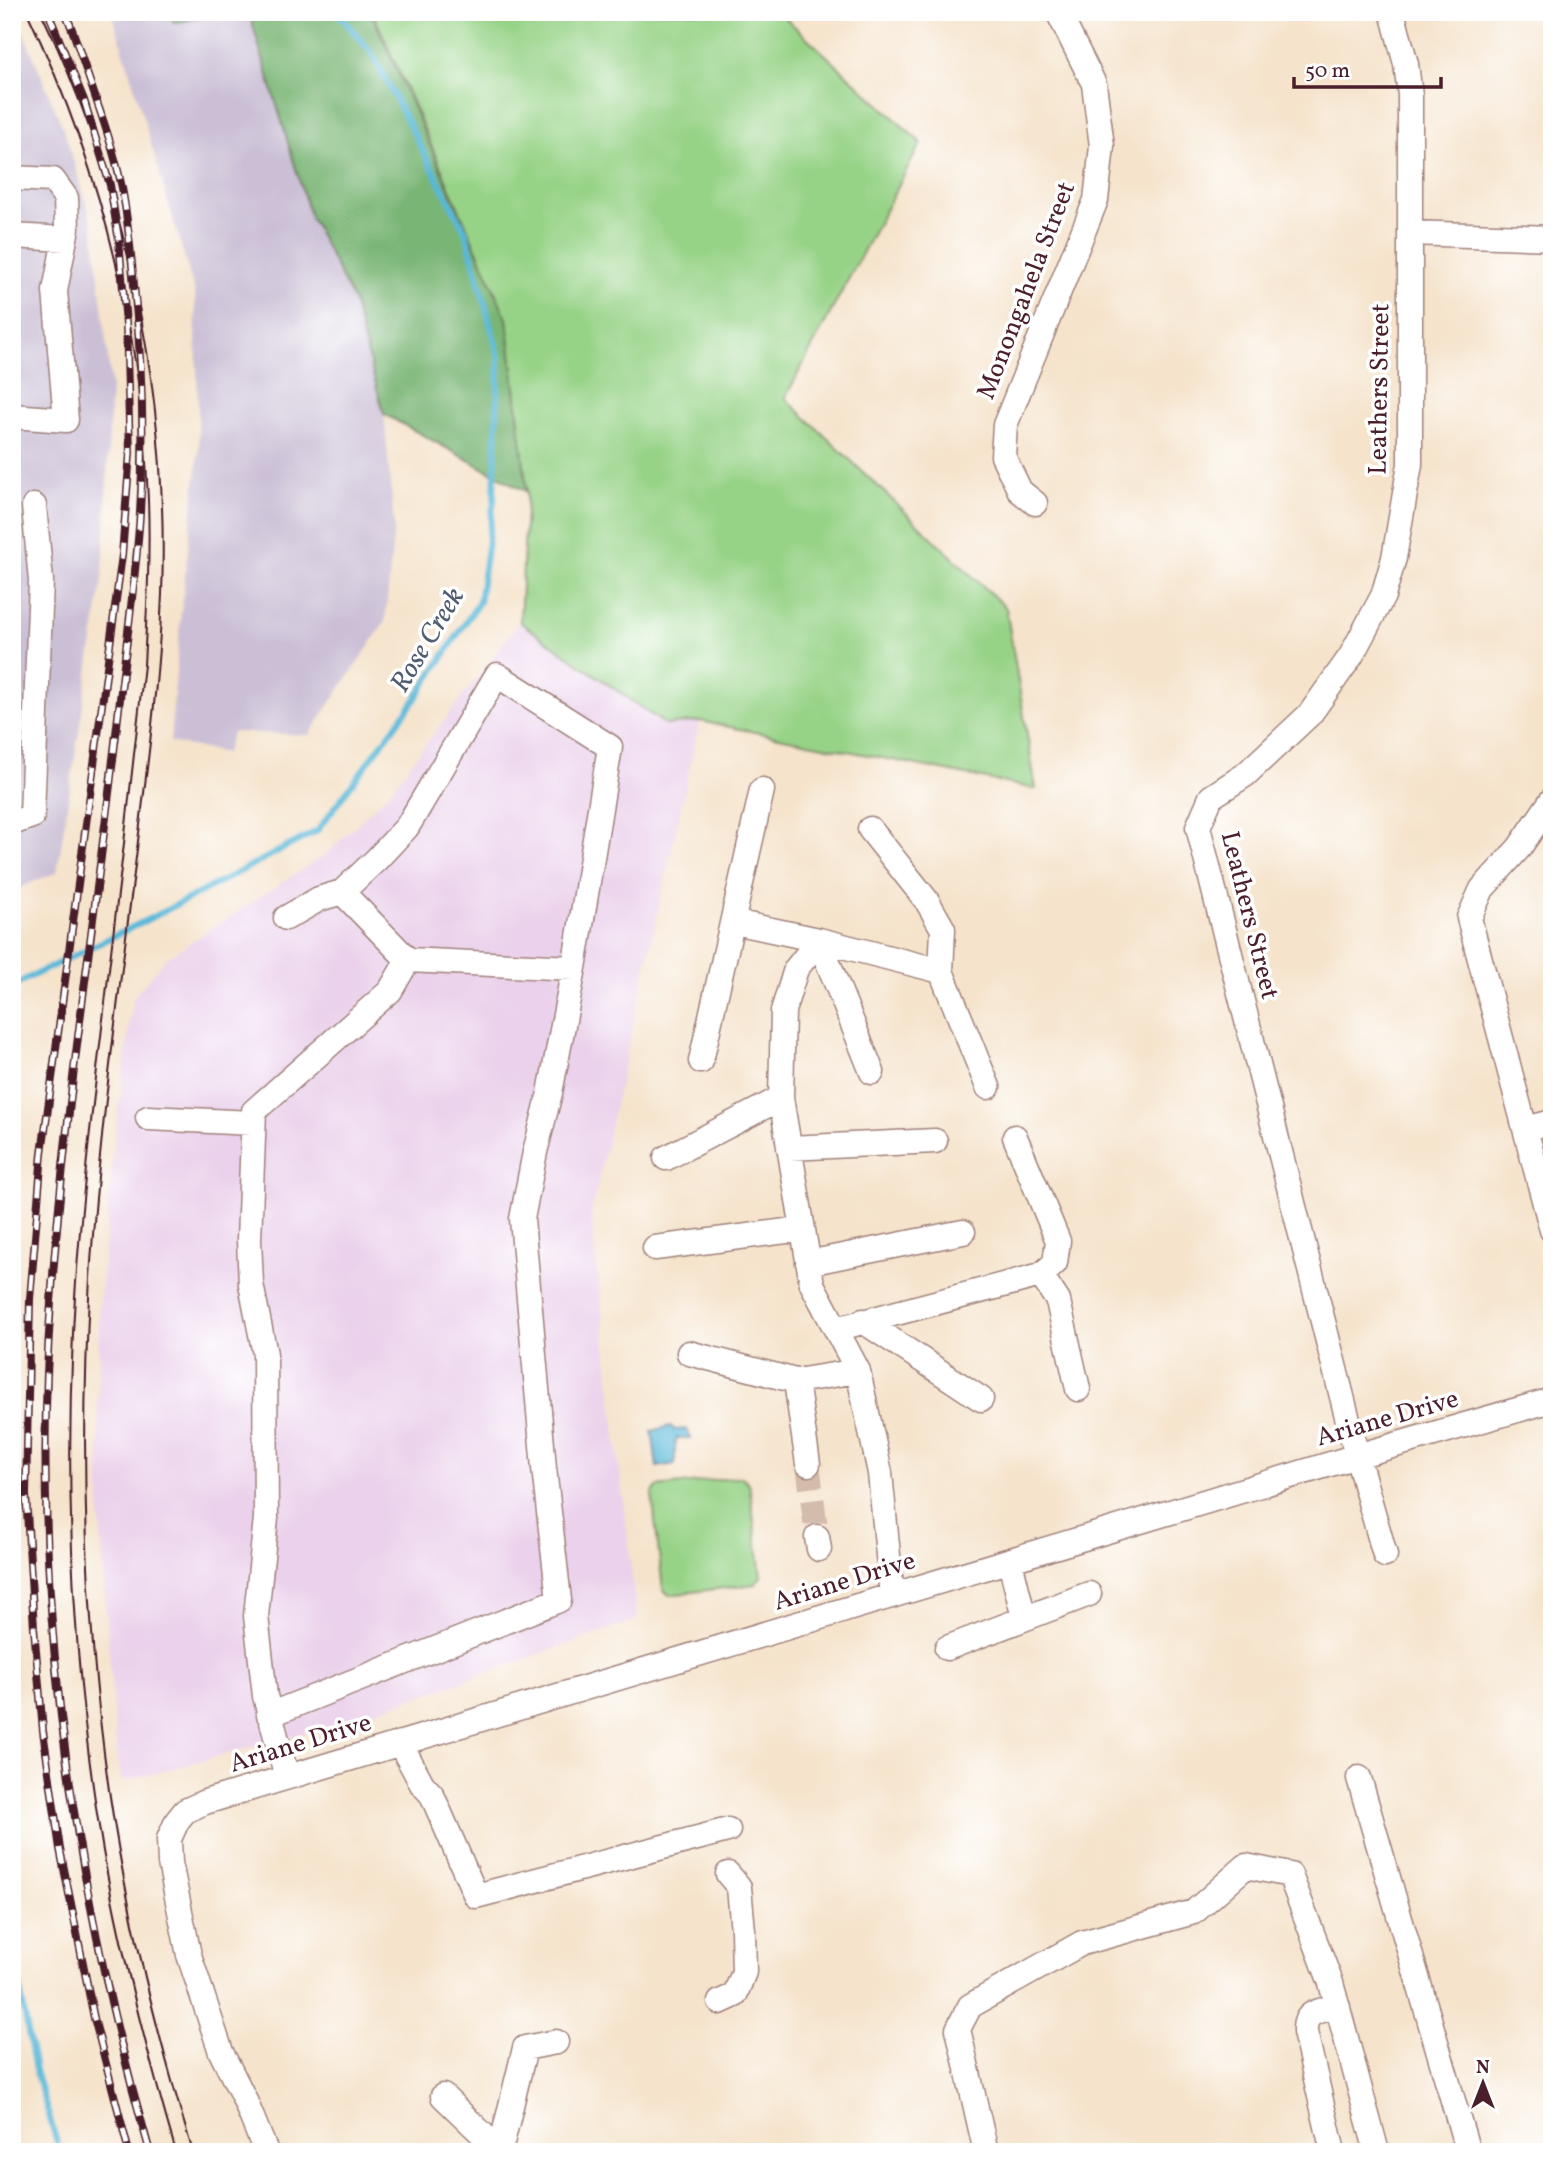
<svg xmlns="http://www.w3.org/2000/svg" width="1564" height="2164" font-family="Vollkorn,serif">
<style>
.built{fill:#ebd1eb}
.industrial{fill:#cbbfd5}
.green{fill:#97d387;stroke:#707959;stroke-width:2}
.forest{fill:#79b574;stroke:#626a50;stroke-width:2}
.water{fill:#59b8d8;stroke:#526c82;stroke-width:2}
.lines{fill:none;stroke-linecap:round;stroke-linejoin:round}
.stream{stroke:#59b8d8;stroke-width:6}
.minor-tunnel{stroke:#d3bcab;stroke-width:24;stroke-dasharray:24 12;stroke-linecap:butt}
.minor-casing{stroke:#a0817b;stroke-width:27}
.minor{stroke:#fff;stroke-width:24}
.tram{stroke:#4a1f2b;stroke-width:2}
.rail-casing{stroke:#4a1f2b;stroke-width:8}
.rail{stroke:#fff;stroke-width:5;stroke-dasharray:16;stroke-linecap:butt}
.labels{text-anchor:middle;stroke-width:7;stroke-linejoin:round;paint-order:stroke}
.street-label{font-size:26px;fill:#4a1f2b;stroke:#fff}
.water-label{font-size:28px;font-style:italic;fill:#505c70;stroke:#fff}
</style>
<rect width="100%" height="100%" fill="#fff"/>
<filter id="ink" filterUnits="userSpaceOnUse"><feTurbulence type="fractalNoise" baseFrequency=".0143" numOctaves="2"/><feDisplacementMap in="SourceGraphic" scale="14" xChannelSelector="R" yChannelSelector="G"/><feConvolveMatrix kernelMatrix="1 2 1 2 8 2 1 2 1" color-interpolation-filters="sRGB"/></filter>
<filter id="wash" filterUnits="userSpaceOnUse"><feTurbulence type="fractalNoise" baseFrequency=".00686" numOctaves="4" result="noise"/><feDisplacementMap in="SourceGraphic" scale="28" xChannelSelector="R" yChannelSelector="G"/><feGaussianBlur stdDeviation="1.57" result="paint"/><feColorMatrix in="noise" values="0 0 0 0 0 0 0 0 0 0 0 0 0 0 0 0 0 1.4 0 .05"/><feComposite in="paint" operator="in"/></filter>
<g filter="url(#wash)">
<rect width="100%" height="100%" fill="#f5e3cb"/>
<!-- built -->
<path class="built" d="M 520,622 L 666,725 L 700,721 L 591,1214 L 637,1620 L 342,1723 L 122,1782 L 116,1751 L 101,1538 L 98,1402 L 99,1307 L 103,1262 L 113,1150 L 133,998 L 165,959 L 326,854 L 385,797 Z"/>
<!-- industrial -->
<path class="industrial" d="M 12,12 L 15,12 L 65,133 L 93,226 L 111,384 L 103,576 L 57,872 L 12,891 Z
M 112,12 L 170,12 L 174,23 L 228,12 L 249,12 L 310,216 L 353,300 L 384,414 L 394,526 L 385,622 L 309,735 L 232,732 L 226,753 L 170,742 L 181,613 L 199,448 L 195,293 Z"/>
<!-- green -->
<path class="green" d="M 373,12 L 779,12 L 921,143 L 785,398 L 1006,608 L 1036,789 L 700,721 L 666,725 L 520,622 L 527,492 L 507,319 Z
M 742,1477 L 749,1483 L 761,1577 L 755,1584 L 669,1595 L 663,1589 L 652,1494 L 657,1487 Z"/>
<!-- forest -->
<path class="forest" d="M 170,12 L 228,12 L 174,23 Z
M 249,12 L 371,12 L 507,319 L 527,492 L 384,414 L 353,300 L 310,216 Z"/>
<!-- water -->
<path class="water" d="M 670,1426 L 675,1430 L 686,1429 L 690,1438 L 677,1438 L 675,1446 L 675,1464 L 657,1467 L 652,1431 Z"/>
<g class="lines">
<!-- stream -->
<path class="stream" d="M 12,986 L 159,914 L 317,831 L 414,701 L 479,602 L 494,500 L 499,357 L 466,233 L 371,52 L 337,12
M 12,1946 L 35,2070 L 60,2152"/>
</g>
</g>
<g filter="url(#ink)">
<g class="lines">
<!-- minor-tunnel -->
<path class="minor-tunnel" d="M 808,1464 L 817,1537"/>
<defs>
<path id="minor" d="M 12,178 L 53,180 L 66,198 L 67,228 L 55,291 L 66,420 L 12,416
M 1410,233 L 1552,238
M 12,236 L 65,239
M 1035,503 L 1020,491 L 1003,456 L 1005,425 L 1096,200 L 1102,146 L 1094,84 L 1058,12
M 1552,800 L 1519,848 L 1482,889 L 1469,918 L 1552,1230
M 12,823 L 32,816 L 41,581 L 34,506
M 870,829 L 927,901 L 943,929 L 941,971 L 988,1087
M 342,892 L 408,960
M 286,918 L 319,899 L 342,892 L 376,860 L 407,827 L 497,675 L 610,747 L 574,968 L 408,960 L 390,991 L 254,1111 L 249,1240 L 251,1284 L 265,1354 L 266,1518 L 256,1616 L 265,1696 L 287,1777
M 734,922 L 819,940 L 941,971
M 819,940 L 796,969 L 783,1011 L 781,1098 L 812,1284 L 858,1371 L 880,1473 L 892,1596
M 819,940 L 872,1072
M 701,1061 L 762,790
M 148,1118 L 253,1123
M 1525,1129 L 1552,1122
M 1015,1137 L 1058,1241 L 1055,1263 L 1041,1275 L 1058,1301 L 1078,1389
M 789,1148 L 935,1141
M 666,1158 L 781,1098
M 655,1248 L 802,1229
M 808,1263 L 963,1232
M 863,1321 L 981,1399
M 836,1329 L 1041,1275
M 689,1353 L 796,1381 L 858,1371
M 796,1381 L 808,1464
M 817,1537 L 819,1549
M 1385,1555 L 1357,1456 L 1198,827 L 1211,797 L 1245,775 L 1310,714 L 1351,656 L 1383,596 L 1394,558 L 1410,464 L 1410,95 L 1406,64 L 1392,12
M 1010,1561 L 1024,1618
M 947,1648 L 1089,1594
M 269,1715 L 559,1600 L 544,1468 L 522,1219 L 535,1152 L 550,1093 L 574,968
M 400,1743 L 422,1784 L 432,1795 L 476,1896 L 728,1830
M 1359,1778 L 1468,2152
M 720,2002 L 735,1995 L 744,1972 L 743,1931 L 739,1887 L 728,1874
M 443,2096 L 501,2152
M 500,2151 L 525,2048 L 556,2042
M 266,2152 L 244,2098 L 221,2052 L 189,1955 L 170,1863 L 169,1839 L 177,1821 L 185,1811 L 205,1802 L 1357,1456 L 1552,1400
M 986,2152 L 958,2029 L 970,2006 L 1082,1943 L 1194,1912 L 1246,1866 L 1290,1875 L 1331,1983 L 1377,2152
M 1333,2152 L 1305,2032 C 1304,2010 1320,2011 1338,2007"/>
</defs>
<!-- minor casing -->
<use href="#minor" class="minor-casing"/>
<!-- minor -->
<use href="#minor" class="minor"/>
<!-- tram -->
<path class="tram" d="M 27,12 C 100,166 142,330 148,500 C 150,555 147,610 144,665 C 129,803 113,940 96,1078 C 86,1163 77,1247 73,1333 C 65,1505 74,1681 103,1851 C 121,1953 147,2053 176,2152
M 41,12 C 128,193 169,394 162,594 C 159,674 149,754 139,833 C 121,981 99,1130 90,1278 C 80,1448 85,1622 109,1790 C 127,1913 156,2033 193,2152"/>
<defs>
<path id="rail" d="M 48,12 L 84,100 L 110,185 L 119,241 L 126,324 L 130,453 L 122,555 L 42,1153 L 30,1299 L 26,1495 L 34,1628 L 43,1731 L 60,1849 L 94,2018 L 129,2152
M 65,12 C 74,32 80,53 87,73 C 100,111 114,149 122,188 C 128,220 131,253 134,285 C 142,361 145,437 140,513 C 136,578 126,643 119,708 C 97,906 65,1103 51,1302 C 30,1588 71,1877 150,2152"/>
</defs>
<!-- rail casing -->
<use href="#rail" class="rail-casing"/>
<!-- rail -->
<use href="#rail" class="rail"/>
</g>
</g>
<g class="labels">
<!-- street labels -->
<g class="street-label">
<text transform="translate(1025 290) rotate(-69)" y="9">Monongahela Street</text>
<text transform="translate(1378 389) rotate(-89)" y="9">Leathers Street</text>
<text transform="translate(1251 915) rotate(76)" y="9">Leathers Street</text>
<text transform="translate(1387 1417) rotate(-16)" y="9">Ariane Drive</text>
<text transform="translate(844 1580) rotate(-17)" y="9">Ariane Drive</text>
<text transform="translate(300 1742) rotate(-17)" y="9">Ariane Drive</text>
</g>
<!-- water labels -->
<g class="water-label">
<text transform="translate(426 639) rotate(-59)" y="10">Rose Creek</text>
</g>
</g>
<!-- margin -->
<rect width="1564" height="2164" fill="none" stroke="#fff" stroke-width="42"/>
<!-- north arrow -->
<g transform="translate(1483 2083)" stroke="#ffffff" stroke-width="5" paint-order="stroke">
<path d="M0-5L12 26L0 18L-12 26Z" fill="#4a1f2b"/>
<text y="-10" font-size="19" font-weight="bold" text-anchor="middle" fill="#4a1f2b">N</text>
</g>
<!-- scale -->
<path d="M1294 77v10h147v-10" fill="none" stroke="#4a1f2b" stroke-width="3.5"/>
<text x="1305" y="77" font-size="21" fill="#4a1f2b" stroke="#ffffff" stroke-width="5" paint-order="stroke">50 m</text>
</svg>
